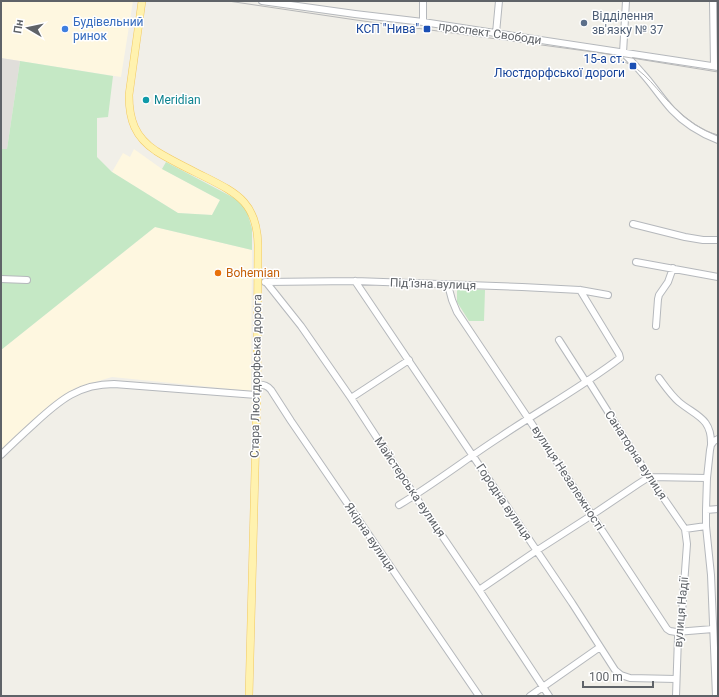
<svg xmlns="http://www.w3.org/2000/svg" width="719" height="697" font-family="Roboto,sans-serif">
<style>
.commercial{fill:#fef7e0}
.industrial{fill:#e0deda}
.green{fill:#c5e8c5}
.lines{fill:none;stroke-linecap:round;stroke-linejoin:round}
.minor-casing{stroke:#b5b8bc;stroke-width:8}
.major-casing{stroke:#f2c960;stroke-width:8}
.minor{stroke:#fff;stroke-width:6}
.major{stroke:#fff2af;stroke-width:7}
.tram{stroke:#b6b7b8;stroke-width:1}
.service-dot{fill:#5c6f8a;stroke:#fff;stroke-width:1.5}
.shop-dot{fill:#3f7fe0;stroke:#fff;stroke-width:1.5}
.transit-dot{fill:#1a4fb4;stroke:#fff;stroke-width:1.5}
.culture-dot{fill:#0f9aa8;stroke:#fff;stroke-width:1.5}
.food-dot{fill:#e8710a;stroke:#fff;stroke-width:1.5}
.labels{text-anchor:middle;stroke-width:3;stroke-linejoin:round;paint-order:stroke}
.service-label{font-size:12px;fill:#4e5e75;stroke:#fff;text-anchor:start}
.shop-label{font-size:12px;fill:#366cbe;stroke:#fff;text-anchor:start}
.transit-label{font-size:12px;fill:#164399;stroke:#fff;text-anchor:end}
.street-label{font-size:12px;fill:#5f6368;stroke:#fff}
.culture-label{font-size:12px;fill:#0d838f;stroke:#fff;text-anchor:start}
.food-label{font-size:12px;fill:#c56008;stroke:#fff;text-anchor:start}
</style>
<rect width="100%" height="100%" fill="#f1efe8"/>
<!-- commercial -->
<path class="commercial" d="M 1,1 L 133,1 L 121,77 L 1,58 Z
M 134,149 L 162,169 L 220,200 L 212,215 L 178,213 L 112,172 L 123,153 L 130,157 Z
M 155,227 L 252,250 L 251,391 L 112,377 L 75,388 L 1,449 L 1,350 Z"/>
<!-- industrial -->
<path class="industrial" d="M 1,58 L 20,61 L 7,149 L 1,149 Z"/>
<!-- green -->
<path class="green" d="M 20,61 L 113,76 L 108,117 L 97,118 L 97,157 L 112,172 L 178,213 L 212,215 L 220,200 L 162,169 L 166,162 L 238,200 L 247,211 L 252,229 L 252,250 L 155,227 L 1,350 L 1,149 L 7,149 Z
M 457,288 L 485,290 L 484,321 L 469,321 L 457,302 Z"/>
<g class="lines">
<defs>
<path id="minor" d="M 262,1 L 355,14 L 423,22 L 718,67
M 626,1 L 623,53 C 630,59 636,66 642,73 C 653,85 661,98 672,110 C 685,124 700,133 718,140
M 713,1 L 714,66
M 423,22 L 423,1
M 496,33 L 499,1
M 633,224 L 685,237 L 703,240 L 718,240
M 636,262 L 718,277
M 1,279 L 27,280
M 355,281 L 572,603 L 615,670 L 621,675 L 630,678 L 676,679
M 265,282 L 355,281 L 522,287 L 580,290 L 608,295
M 266,282 L 301,326 L 351,398 L 415,496 L 479,590 L 549,696
M 448,285 L 452,300 L 457,312 L 528,418 L 667,629 L 670,631 L 676,632 L 713,629
M 656,326 L 658,299 L 659,295 L 668,282 L 673,268
M 559,340 L 586,382
M 659,378 C 665,386 671,395 679,402 C 696,416 712,418 711,445
M 588,380 L 649,477 L 685,529 L 687,544 L 681,626 L 678,637 L 676,696
M 257,384 C 263,385 267,385 271,390 L 291,421 L 479,696
M 351,398 L 409,360
M 1,455 C 12,444 24,433 35,423 C 60,400 79,384 114,384 L 257,395
M 399,505 C 434,484 466,459 500,437 C 540,410 582,387 620,358 L 619,354 L 580,290
M 706,510 L 718,509
M 685,529 L 706,526
M 479,590 L 536,551 L 592,515 L 638,484 L 649,477 L 707,478
M 530,696 L 600,647
M 716,696 L 711,575 L 706,526 L 706,510 L 707,478 L 710,450 L 711,445 L 714,441 L 718,439"/>
<path id="major" d="M 142,1 L 129,95 C 129,120 135,137 156,151 C 172,161 189,169 205,177 C 239,194 257,204 258,245 L 257,395 L 249,696"/>
</defs>
<!-- minor casing -->
<use href="#minor" class="minor-casing"/>
<!-- major casing -->
<use href="#major" class="major-casing"/>
<!-- minor -->
<use href="#minor" class="minor"/>
<!-- major -->
<use href="#major" class="major"/>
<!-- tram -->
<path class="tram" d="M 228,1 L 356,20 L 601,53 L 718,72
M 620,60 C 646,69 657,92 676,109 C 688,120 702,131 718,135"/>
</g>
<!-- markers -->
<circle class="service-dot" cx="584" cy="23" r="4"/>
<circle class="shop-dot" cx="65" cy="29" r="4"/>
<g class="transit-dot">
<rect x="423" y="25" width="8" height="8" rx="2"/>
<rect x="629" y="62" width="8" height="8" rx="2"/>
</g>
<circle class="culture-dot" cx="146" cy="100" r="4"/>
<circle class="food-dot" cx="218" cy="273" r="4"/>
<g class="labels">
<!-- service labels -->
<g class="service-label">
<text x="592" y="20">Відділення<tspan x="592" dy="14">зв'язку № 37</tspan></text>
</g>
<!-- shop labels -->
<g class="shop-label">
<text x="73" y="26">Будівельний<tspan x="73" dy="14">ринок</tspan></text>
</g>
<!-- transit labels -->
<g class="transit-label">
<text x="419" y="33">КСП "Нива"</text>
<text x="625" y="63">15-а ст.<tspan x="625" dy="14">Люстдорфської дороги</tspan></text>
</g>
<!-- street labels -->
<g class="street-label">
<text transform="translate(490 33) rotate(8)" y="4">проспект Свободи</text>
<text transform="translate(433 284) rotate(2)" y="4">Підʼїзна вулиця</text>
<text transform="translate(256 376) rotate(-89)" y="4">Стара Люстдорфська дорога</text>
<text transform="translate(636 455) rotate(57)" y="4">Санаторна вулиця</text>
<text transform="translate(568 478) rotate(57)" y="4">вулиця Незалежності</text>
<text transform="translate(410 487) rotate(56)" y="4">Майстерська вулиця</text>
<text transform="translate(504 502) rotate(56)" y="4">Городна вулиця</text>
<text transform="translate(370 537) rotate(56)" y="4">Якірна вулиця</text>
<text transform="translate(681 612) rotate(-85)" y="4">вулиця Надії</text>
</g>
<!-- culture labels -->
<g class="culture-label">
<text x="154" y="104">Meridian</text>
</g>
<!-- food labels -->
<g class="food-label">
<text x="226" y="277">Bohemian</text>
</g>
</g>
<!-- border -->
<rect width="719" height="697" fill="none" stroke="#5f6368" stroke-width="4"/>
<!-- north arrow -->
<g transform="translate(28 28) rotate(279)" stroke="#ffffff" stroke-width="3" paint-order="stroke">
<path d="M0-3L7 15L0 10L-7 15Z" fill="#5f6368"/>
<text y="-6" font-size="11" font-weight="bold" text-anchor="middle" fill="#5f6368">Пн</text>
</g>
<!-- scale -->
<path d="M583 681v6h70v-6" fill="none" stroke="#5f6368" stroke-width="2"/>
<text x="589" y="681" font-size="12" fill="#5f6368" stroke="#ffffff" stroke-width="3" paint-order="stroke">100 m</text>
</svg>
